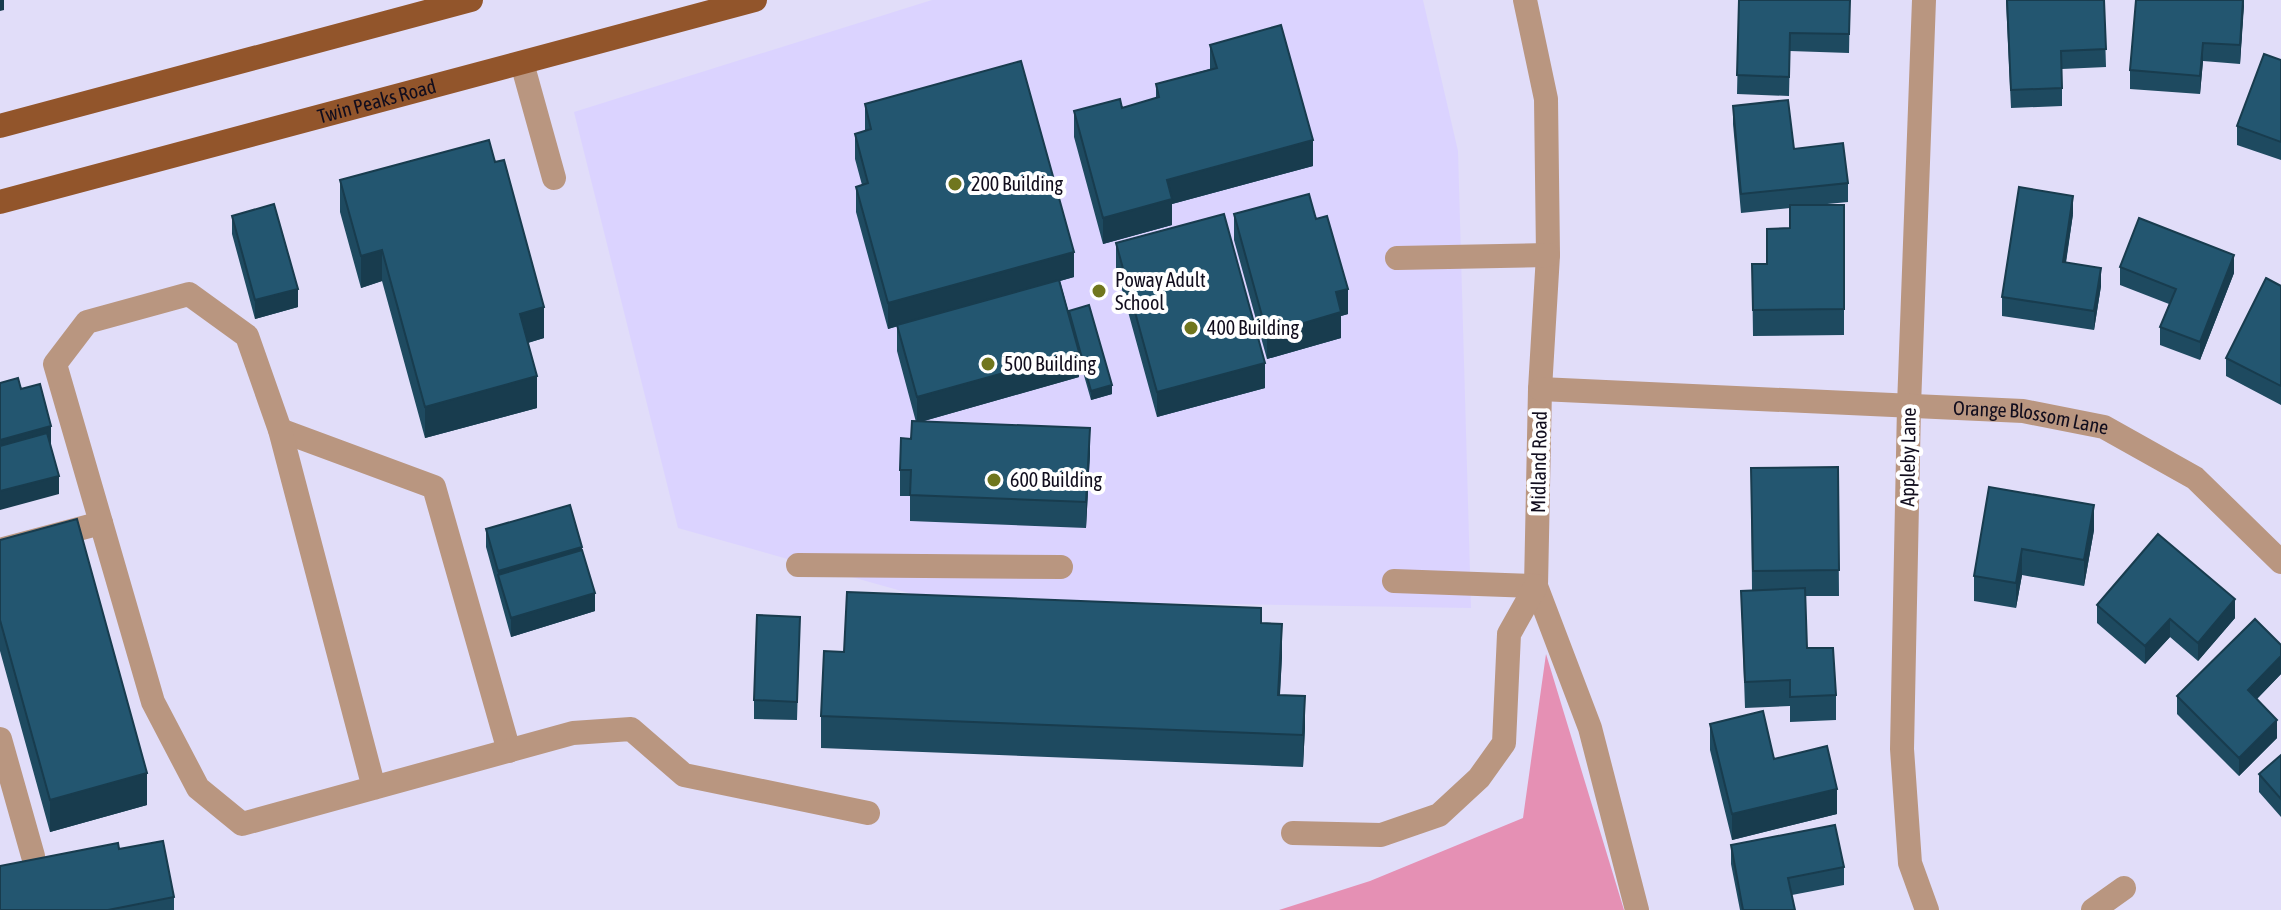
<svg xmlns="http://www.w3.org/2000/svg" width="2281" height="910" font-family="'Asap Condensed',sans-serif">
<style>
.built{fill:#dbd3ff}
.green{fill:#e590b4}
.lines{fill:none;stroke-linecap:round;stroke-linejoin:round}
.minor{stroke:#b99680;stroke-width:24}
.major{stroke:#92552b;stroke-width:24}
.wall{fill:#1e4a60}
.shaded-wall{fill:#183c4e}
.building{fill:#235670;stroke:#183c4e;stroke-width:2}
.poi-dot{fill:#70761e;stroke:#fff;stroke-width:3}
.labels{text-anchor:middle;stroke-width:8;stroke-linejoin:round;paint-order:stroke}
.street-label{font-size:20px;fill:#110d1d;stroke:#fff}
.poi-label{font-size:20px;fill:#110d1d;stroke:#fff;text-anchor:start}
</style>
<rect width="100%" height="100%" fill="#e1ddf9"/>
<!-- built -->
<path class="built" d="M 932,0 L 1423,0 L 1458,151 L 1471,608 L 930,599 L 678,528 L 574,112 Z"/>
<!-- green -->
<path class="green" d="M 1546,654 L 1624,910 L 1279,910 L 1370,881 L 1523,818 Z"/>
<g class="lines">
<!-- minor -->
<g class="minor">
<path d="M 1525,0 L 1546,99 L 1548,255 L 1540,389 L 1536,586 L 1590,728 L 1637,910"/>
<path d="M 1924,0 L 1909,406 L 1902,749 L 1910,863 L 1927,910"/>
<path d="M 522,63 L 554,178"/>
<path d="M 1397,258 L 1548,255"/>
<path id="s1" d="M 1540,389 L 2023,411 L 2104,427 L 2195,478 L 2281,562"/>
<path d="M 280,430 L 434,487 L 509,751"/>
<path d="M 0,550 L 101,523"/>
<path d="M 798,565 L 1061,567"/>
<path d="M 1394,581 L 1536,586"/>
<path d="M 0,739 L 33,856"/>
<path d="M 374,788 L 280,430 L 247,336 L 189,294 L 87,322 L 55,364 L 153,702 L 198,788 L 242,824 L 573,733 L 631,729 L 684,775 L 868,813"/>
<path d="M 1293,833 L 1381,835 L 1439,815 L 1479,778 L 1504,743 L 1509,634 L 1536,586"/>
<path d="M 2093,910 L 2124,888"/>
</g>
<!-- major -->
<g class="major">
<path d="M 0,126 L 471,0"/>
<path id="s2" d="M 0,202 L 755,0"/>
</g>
</g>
<!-- wall -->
<path class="wall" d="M 1739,0 L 1850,0 L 1849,53 L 1790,51 L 1789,96 L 1737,94 Z
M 2006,0 L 2104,0 L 2106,67 L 2062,69 L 2062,106 L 2011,108 Z
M 2244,0 L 2240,64 L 2203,61 L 2200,94 L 2130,89 L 2130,70 Z
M 1210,45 L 1313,166 L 1172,204 L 1172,225 L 1103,244 L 1074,137 L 1074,111 L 1122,108 L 1156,98 L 1156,84 L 1210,69 Z
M 2281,60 L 2281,160 L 2237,145 L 2237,126 Z
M 865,104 L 1074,277 L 1060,281 L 1069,314 L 1112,394 L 1091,400 L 1079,358 L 1079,377 L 920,422 L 1090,453 L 1086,528 L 910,521 L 910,496 L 900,496 L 900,470 L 916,422 L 897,351 L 897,326 L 888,329 L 856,212 L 856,187 L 862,185 L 855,159 L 855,134 L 865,131 Z
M 1733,106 L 1794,149 L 1848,183 L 1848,202 L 1817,205 L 1844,205 L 1844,335 L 1753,336 L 1752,264 L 1767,264 L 1790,228 L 1790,208 L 1741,213 L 1733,124 Z
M 340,180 L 544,338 L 528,343 L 537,408 L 425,438 L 382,281 L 361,288 L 340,212 Z
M 1234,214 L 1316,219 L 1348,314 L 1341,316 L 1341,338 L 1267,359 L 1234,240 Z
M 2073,214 L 2066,263 L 2101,286 L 2094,330 L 2002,316 L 2002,297 Z
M 232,216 L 298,307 L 255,319 L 232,234 Z
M 1116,243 L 1265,388 L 1157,417 L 1116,268 Z
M 2120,267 L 2234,273 L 2200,360 L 2160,345 L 2160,327 L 2169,304 L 2120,285 Z
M 2281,286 L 2281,405 L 2226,376 L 2226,358 Z
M 1838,467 L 1839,596 L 1805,596 L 1807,648 L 1836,695 L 1836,720 L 1790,722 L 1790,706 L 1745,708 L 1741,591 L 1752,591 L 1751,468 Z
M 1989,487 L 2094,530 L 2084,586 L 2022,575 L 2016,608 L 1974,601 L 1974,576 Z
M 486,529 L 582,550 L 595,611 L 511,637 L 486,547 Z
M 0,540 L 147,805 L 50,832 L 0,651 Z
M 2097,605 L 2235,618 L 2198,661 L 2170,637 L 2145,664 L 2097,623 Z
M 800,617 L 797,720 L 754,719 L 754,700 Z
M 2281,645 L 2281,674 L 2257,699 L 2277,738 L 2239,776 L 2177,714 L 2177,696 Z
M 844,652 L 1282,656 L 1280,695 L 1305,727 L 1303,767 L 821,748 L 821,716 Z
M 1710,724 L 1774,759 L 1837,814 L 1732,840 L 1710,750 Z
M 2281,755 L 2281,817 L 2259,792 L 2259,774 Z
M 1731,845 L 1844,867 L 1844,885 L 1792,895 L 1795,910 L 1740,910 L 1731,864 Z
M 119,849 L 174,897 L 174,910 L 0,910 Z"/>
<!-- shaded-wall -->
<path class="shaded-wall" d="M 0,0 L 4,0 L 4,10 L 0,11 Z
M 2243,0 L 2244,6 L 2240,64 L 2240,45 Z
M 2203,43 L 2203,61 L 2200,94 L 2200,76 Z
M 1313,140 L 1313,166 L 1172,204 L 1172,225 L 1103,244 L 1103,218 L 1167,180 Z
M 2073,196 L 2073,214 L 2063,280 L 2063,262 Z
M 382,250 L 382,281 L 361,288 L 361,256 Z
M 1074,252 L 1074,277 L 888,329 L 888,303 Z
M 2234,255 L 2234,273 L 2200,360 L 2200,342 Z
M 2101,268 L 2101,286 L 2094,330 L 2094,311 Z
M 298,289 L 298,307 L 255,319 L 255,300 Z
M 1348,289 L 1348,314 L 1341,316 L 1341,338 L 1267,359 L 1267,334 L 1336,292 Z
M 544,307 L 544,338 L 520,345 L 520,314 Z
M 1079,352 L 1079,377 L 917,423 L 917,397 Z
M 1265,363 L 1265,388 L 1157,417 L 1157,392 Z
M 537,376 L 537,408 L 425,438 L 425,407 Z
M 1112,385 L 1112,394 L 1091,400 L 1091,391 Z
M 51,426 L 51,444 L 0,458 L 0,440 Z
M 1090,428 L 1090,453 L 1086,528 L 1086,502 Z
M 59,476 L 59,494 L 0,510 L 0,491 Z
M 2094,505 L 2094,530 L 2084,586 L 2084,560 Z
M 582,547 L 582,565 L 498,575 L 498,589 L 498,571 Z
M 2022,549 L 2022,575 L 2016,608 L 2016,583 Z
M 595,593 L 595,611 L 511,637 L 511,618 Z
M 2235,599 L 2235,618 L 2198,661 L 2198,643 Z
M 2170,619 L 2170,637 L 2145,664 L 2145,646 Z
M 1282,624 L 1282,656 L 1278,726 L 1278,695 Z
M 2281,656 L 2281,674 L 2248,708 L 2248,690 Z
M 1305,696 L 1305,727 L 1303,767 L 1303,735 Z
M 2277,720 L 2277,738 L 2239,776 L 2239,758 Z
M 147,773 L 147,805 L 50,832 L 50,800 Z
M 1837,789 L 1837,814 L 1732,840 L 1732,814 Z"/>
<!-- building -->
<path class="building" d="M 1739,0 L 1850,0 L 1849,34 L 1790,33 L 1789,77 L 1737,75 Z
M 2007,0 L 2104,0 L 2106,49 L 2061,51 L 2062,88 L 2011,90 Z
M 2136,0 L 2243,0 L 2240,45 L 2203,43 L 2200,76 L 2130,70 Z
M 1281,25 L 1313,140 L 1167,180 L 1172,199 L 1103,218 L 1074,111 L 1120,99 L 1122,108 L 1159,97 L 1156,84 L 1217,68 L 1210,45 Z
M 2264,54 L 2281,60 L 2281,142 L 2237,126 Z
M 1021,61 L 1074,252 L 888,303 L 856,187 L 868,183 L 855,134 L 871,129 L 865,104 Z
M 1788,100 L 1794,149 L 1843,143 L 1848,183 L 1741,194 L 1733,106 Z
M 489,140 L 495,162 L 504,160 L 544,307 L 520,314 L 537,376 L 425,407 L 382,250 L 361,256 L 340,180 Z
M 2019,187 L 2073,196 L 2063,262 L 2101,268 L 2094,311 L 2002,297 Z
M 1309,194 L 1316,219 L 1327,216 L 1348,289 L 1336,292 L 1341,312 L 1267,334 L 1234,214 Z
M 274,204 L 298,289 L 255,300 L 232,216 Z
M 1790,205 L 1844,205 L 1844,309 L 1753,310 L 1752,264 L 1767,264 L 1767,229 L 1790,228 Z
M 1224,214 L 1265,363 L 1157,392 L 1116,243 Z
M 2139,218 L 2234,255 L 2200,342 L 2160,327 L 2176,289 L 2120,267 Z
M 2266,278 L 2281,286 L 2281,386 L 2226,358 Z
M 1059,280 L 1079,352 L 917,397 L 897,325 Z
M 1089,305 L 1112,385 L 1091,391 L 1069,311 Z
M 18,378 L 21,389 L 40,384 L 51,426 L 0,440 L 0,383 Z
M 912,421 L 1090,428 L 1086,502 L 910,495 L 911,470 L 900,470 L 901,438 L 911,439 Z
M 47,433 L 59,476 L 0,491 L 0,446 Z
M 1838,467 L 1839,570 L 1753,571 L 1751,468 Z
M 1989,487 L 2094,505 L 2084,560 L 2022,549 L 2016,583 L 1974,576 Z
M 570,505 L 582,547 L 498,571 L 486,529 Z
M 77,519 L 147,773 L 50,800 L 0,620 L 0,540 Z
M 2158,534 L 2235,599 L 2198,643 L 2170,619 L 2145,646 L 2097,605 Z
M 582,550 L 595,593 L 511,618 L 498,575 Z
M 1805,588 L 1807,648 L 1833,648 L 1836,695 L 1790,697 L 1790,680 L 1745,682 L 1741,591 Z
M 847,592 L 1261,608 L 1261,623 L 1282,624 L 1278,695 L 1305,696 L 1303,735 L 821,716 L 824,651 L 844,652 Z
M 757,615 L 800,617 L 797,702 L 754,700 Z
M 2255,619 L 2281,645 L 2281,656 L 2248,690 L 2277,720 L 2239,758 L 2177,696 Z
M 1763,711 L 1774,759 L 1827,746 L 1837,789 L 1732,814 L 1710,724 Z
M 2281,755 L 2281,799 L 2259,774 Z
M 1835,825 L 1844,867 L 1788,878 L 1795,910 L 1743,910 L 1731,845 Z
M 163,841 L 174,897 L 108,910 L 0,910 L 0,866 L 118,843 L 119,849 Z"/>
<!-- markers -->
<g class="poi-dot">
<circle cx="955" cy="184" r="8"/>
<circle cx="1099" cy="291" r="8"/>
<circle cx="1191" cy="328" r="8"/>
<circle cx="988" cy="364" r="8"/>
<circle cx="994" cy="480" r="8"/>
</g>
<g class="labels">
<!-- street labels -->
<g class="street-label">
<text dy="7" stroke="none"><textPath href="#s2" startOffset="390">Twin Peaks Road</textPath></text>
<text dy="7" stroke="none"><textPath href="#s1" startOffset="492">Orange Blossom Lane</textPath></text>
<text transform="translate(1908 457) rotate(-89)" y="7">Appleby Lane</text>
<text transform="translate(1539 462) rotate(-89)" y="7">Midland Road</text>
</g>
<!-- poi labels -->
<g class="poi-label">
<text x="971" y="191">200 Building</text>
<text x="1115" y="287">Poway Adult<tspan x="1115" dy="23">School</tspan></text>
<text x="1207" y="335">400 Building</text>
<text x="1004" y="371">500 Building</text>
<text x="1010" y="487">600 Building</text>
</g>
</g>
</svg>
